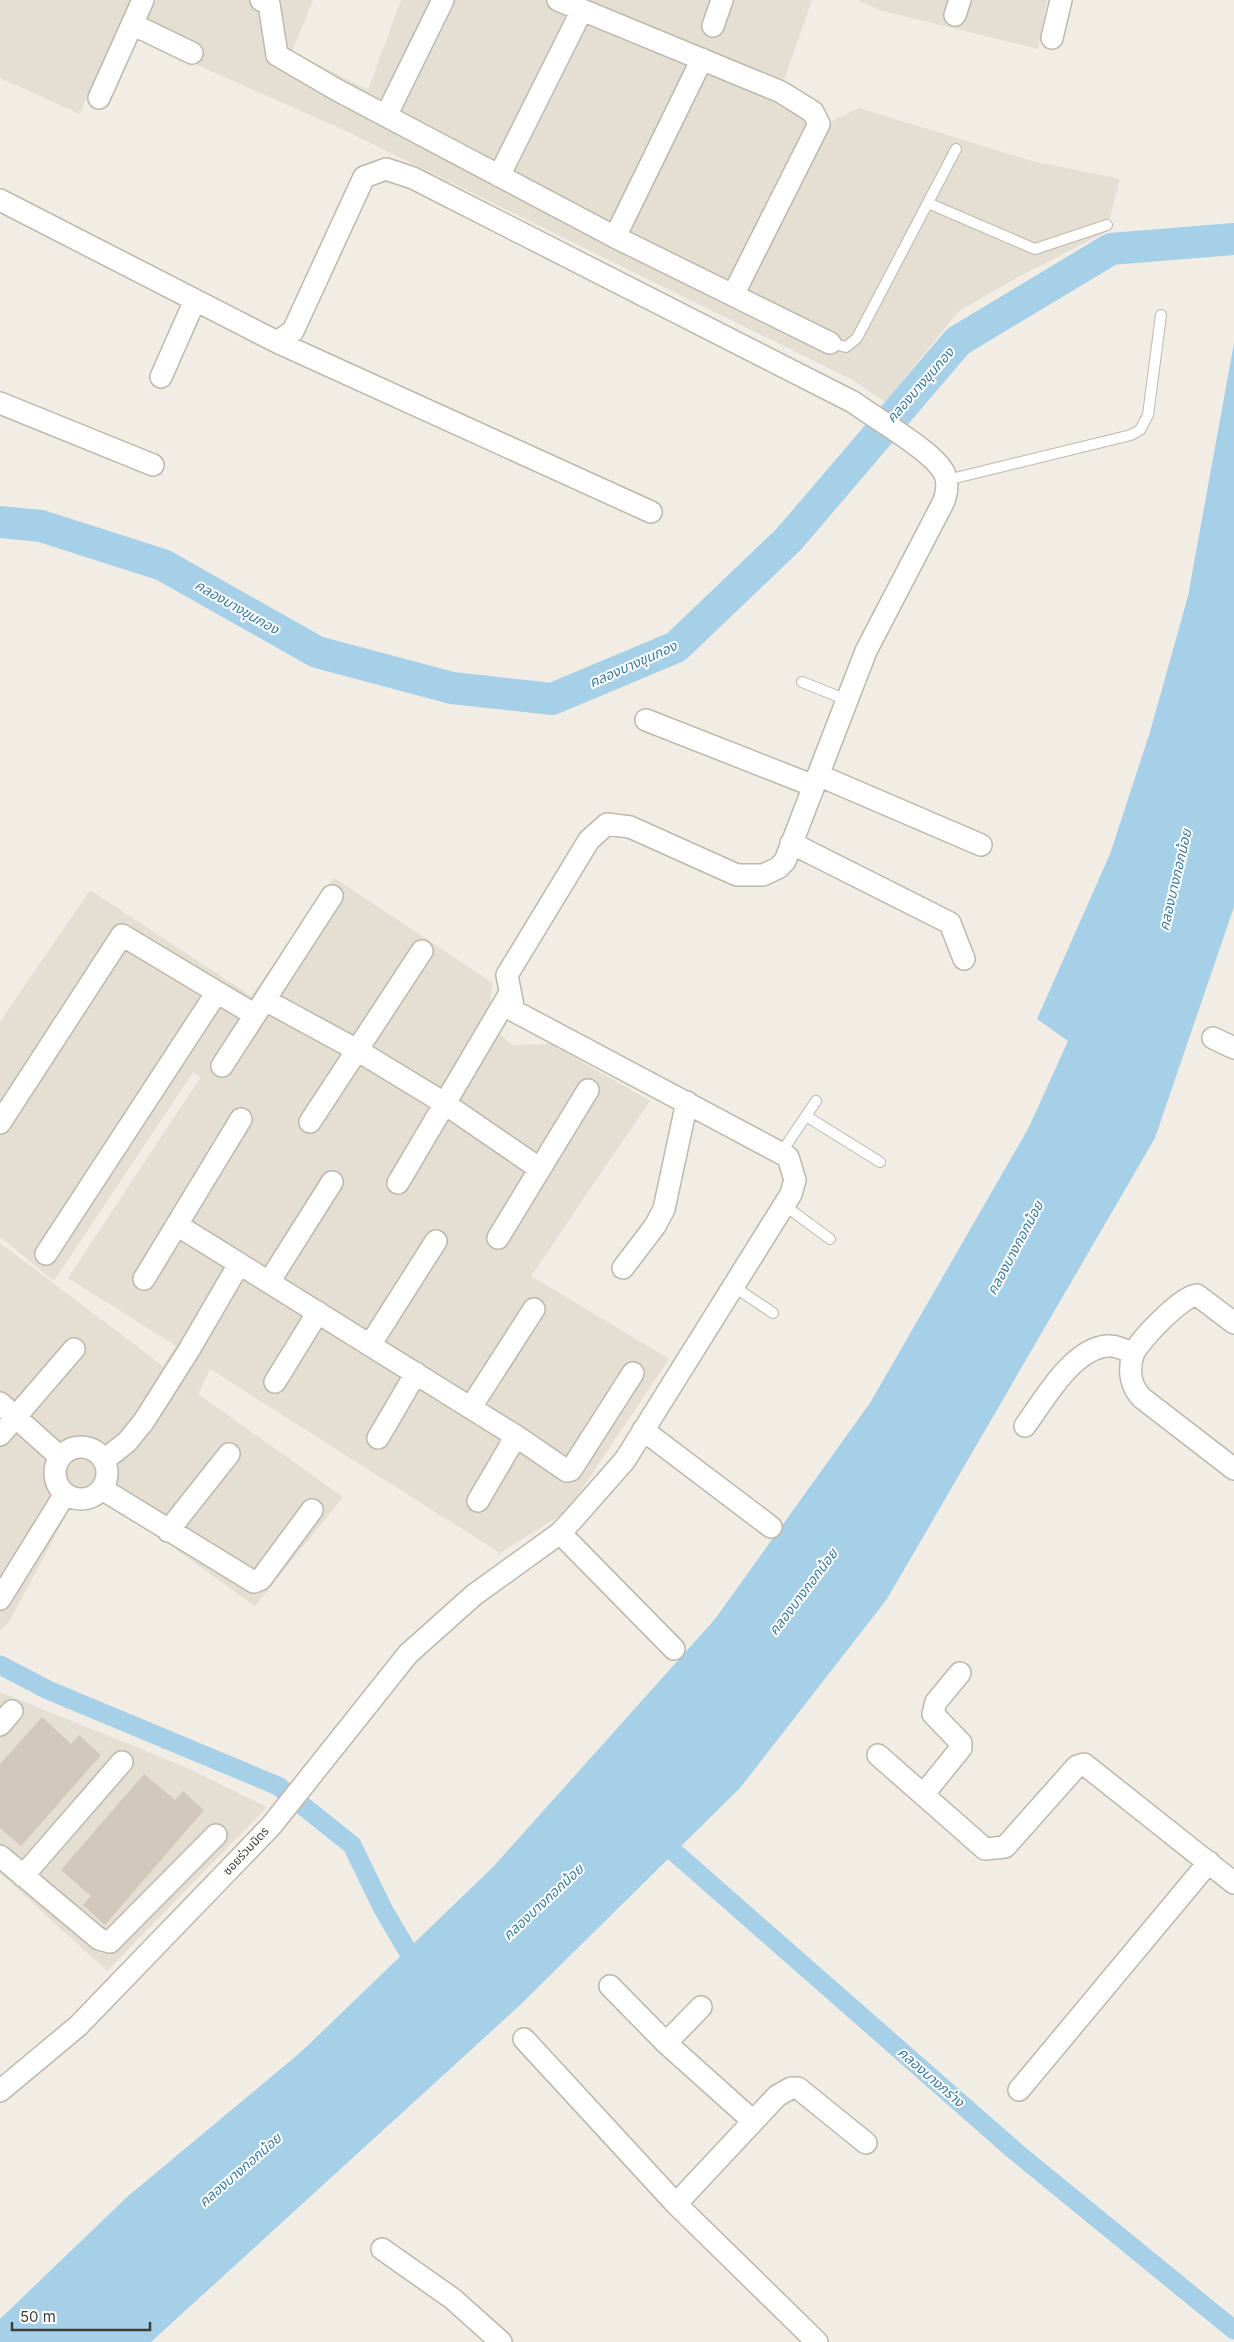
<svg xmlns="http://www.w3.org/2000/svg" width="1234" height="2342" font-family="Inter,'Noto Sans Thai',sans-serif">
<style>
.residential{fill:#e4ded3}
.water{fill:#a6d0e8}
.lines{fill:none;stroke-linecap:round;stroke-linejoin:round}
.canal{stroke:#a6d0e8;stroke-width:19}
.river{stroke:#a6d0e8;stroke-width:32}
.building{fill:#d1c8bb}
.lane-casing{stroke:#beb7ab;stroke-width:12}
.street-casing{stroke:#beb7ab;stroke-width:24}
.lane{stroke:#fff;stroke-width:10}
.street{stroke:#fff;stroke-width:21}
.labels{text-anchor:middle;stroke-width:4;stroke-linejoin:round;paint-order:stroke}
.street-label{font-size:12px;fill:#423d35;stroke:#fff}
.water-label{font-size:14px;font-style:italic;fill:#397ba3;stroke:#fff}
</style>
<rect width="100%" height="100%" fill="#f1ede5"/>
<!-- residential -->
<path class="residential" d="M 0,0 L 313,0 L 292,51 L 368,90 L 401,0 L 563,0 L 826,124 L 859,108 L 1032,161 L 1120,179 L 1106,232 L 1018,277 L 959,311 L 885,402 L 853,380 L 342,129 L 136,38 L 108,103 L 87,96 L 80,114 L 18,86 L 0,78 Z
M 574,0 L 812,0 L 781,89 Z
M 858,0 L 1047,0 L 1038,49 L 879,10 Z
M 334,878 L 493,983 L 487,1021 L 512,1045 L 551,1044 L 650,1101 L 531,1276 L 669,1359 L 567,1511 L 500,1553 L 210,1369 L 198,1394 L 343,1497 L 255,1606 L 104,1498 L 97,1505 L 83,1510 L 69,1510 L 9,1622 L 0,1631 L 0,1243 L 163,1366 L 176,1346 L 68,1278 L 201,1077 L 193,1072 L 54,1281 L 0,1237 L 0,1022 L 90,890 L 251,996 Z
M 0,1692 L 185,1767 L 267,1807 L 107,1971 L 0,1873 Z"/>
<!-- water -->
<path class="water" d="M 1234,343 L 1234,907 L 1155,1138 L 887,1599 L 740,1788 L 518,2007 L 151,2342 L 0,2342 L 0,2319 L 127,2197 L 301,2052 L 493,1867 L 715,1619 L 870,1403 L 1028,1129 L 1068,1041 L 1037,1019 L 1110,854 L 1150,732 L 1188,596 Z"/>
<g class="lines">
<!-- canal -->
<path class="canal" d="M 0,1665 L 48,1690 L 278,1786 L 352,1845 L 383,1909 L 420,1972
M 656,1836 L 1016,2152 L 1234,2330"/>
<!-- river -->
<path class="river" d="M 0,522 L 41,526 L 163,565 L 317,652 L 452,688 L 552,699 L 676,647 L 789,539 L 958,341 L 1111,249 L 1234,239"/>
</g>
<!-- building -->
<path class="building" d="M 42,1717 L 71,1744 L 79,1735 L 101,1755 L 21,1846 L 0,1828 L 0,1764 Z
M 144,1774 L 175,1800 L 183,1791 L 204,1810 L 105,1925 L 83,1905 L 91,1896 L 61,1870 Z"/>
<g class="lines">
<defs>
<path id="lane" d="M 928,203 L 1035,249 L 1107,225
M 830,343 L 846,347 L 857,338 L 956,149
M 947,480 L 1131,435 L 1140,430 L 1148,415 L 1161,315
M 802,682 L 847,700
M 806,1116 L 880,1162
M 781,1153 L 816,1101
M 784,1205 L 830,1239
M 733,1286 L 773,1313"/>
<path id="street" d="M 261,0 L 269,4 L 277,55 L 337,90 L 615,237 L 830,343
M 558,0 L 781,92 L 813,112 L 819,124 L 733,295
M 955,15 L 960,0
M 132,24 L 192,53
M 713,26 L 722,0
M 1052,38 L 1061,0
M 99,98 L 143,0
M 386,116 L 443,0
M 499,176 L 582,10
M 0,200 L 277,342 L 293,331 L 364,177 L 386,169 L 413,178 L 853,402 C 875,418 927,448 941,468 C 949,478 948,489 944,501 L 866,651 L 785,861 L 778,868 L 763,875 L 737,875 L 630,827 L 607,824 L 589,840 L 507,975 L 514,1011 L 788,1157 L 795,1180 L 791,1194 L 625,1460 L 574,1518 L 560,1533 L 474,1595 L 408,1654 L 271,1826 L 78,2026 L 0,2091
M 615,237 L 702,59
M 277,342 L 651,512
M 161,377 L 195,300
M 0,403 L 153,465
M 646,720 L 814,786
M 818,775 L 981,845
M 791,843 L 950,923 L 964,959
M 265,1000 L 357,1050 L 444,1103 L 540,1169
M 1213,1038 L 1234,1048
M 222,1066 L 332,896
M 310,1122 L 422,951
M 0,1123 L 122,935 L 255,1015
M 398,1183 L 510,993
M 177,1225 L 516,1436 L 567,1471 L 571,1470 L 633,1373
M 498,1238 L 588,1090
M 46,1254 L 217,992
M 623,1268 L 655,1226 L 664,1209 L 687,1102
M 144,1279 L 241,1119
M 269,1282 L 332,1182
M 1234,1323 L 1197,1295 C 1184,1294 1137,1342 1133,1355 C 1128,1371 1131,1387 1142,1398 L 1234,1469
M 370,1345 L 436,1241
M 275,1382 L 318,1312
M 0,1403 L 60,1457
M 471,1407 L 534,1309
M 1025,1426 C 1044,1400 1072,1349 1107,1346 C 1116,1345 1126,1350 1133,1354
M 643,1430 L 771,1527
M 0,1435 L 74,1349
M 378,1438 L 416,1373
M55 1473a26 26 0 1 1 52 0a26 26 0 1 1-52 0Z
M 104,1460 L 127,1442 L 144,1421 L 189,1350 L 239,1264
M 102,1489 L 254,1582 L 261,1579 L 312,1510
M 478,1501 L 516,1436
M 168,1531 L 229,1454
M 560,1533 L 674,1649
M 0,1599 L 65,1494
M 0,1725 L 12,1711
M 878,1755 L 985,1849 L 1005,1847 L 1077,1766 L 1084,1764 L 1234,1883
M 923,1795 L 961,1748 L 961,1743 L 933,1714 L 936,1702 L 960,1673
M 0,1856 L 99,1939 L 110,1942 L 216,1835
M 23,1876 L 122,1762
M 610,1986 L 666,2043 L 753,2121
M 524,2039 L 676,2204 L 817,2342
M 666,2043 L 701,2007
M 1019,2090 L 1209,1862
M 676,2204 L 777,2096 L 791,2088 L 798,2088 L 866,2143
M 382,2249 L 453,2299 L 501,2342"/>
</defs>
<!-- lane casing -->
<use href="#lane" class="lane-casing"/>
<!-- street casing -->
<use href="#street" class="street-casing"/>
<!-- lane -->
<use href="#lane" class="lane"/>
<!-- street -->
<use href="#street" class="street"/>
</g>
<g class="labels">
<!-- street labels -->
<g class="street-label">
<text transform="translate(246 1851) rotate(-47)" y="4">ซอยร่วมมิตร</text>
</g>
<!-- water labels -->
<g class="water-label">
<text transform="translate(920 385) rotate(-49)" y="5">คลองบางขุนกอง</text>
<text transform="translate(237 607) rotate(30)" y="5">คลองบางขุนกอง</text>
<text transform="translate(633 664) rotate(-24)" y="5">คลองบางขุนกอง</text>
<text transform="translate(1175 880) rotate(-77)" y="5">คลองบางกอกน้อย</text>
<text transform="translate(1015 1248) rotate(-62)" y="5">คลองบางกอกน้อย</text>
<text transform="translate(803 1592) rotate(-53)" y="5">คลองบางกอกน้อย</text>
<text transform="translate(543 1902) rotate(-43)" y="5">คลองบางกอกน้อย</text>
<text transform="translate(931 2077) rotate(41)" y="5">คลองบางกร่าง</text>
<text transform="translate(240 2170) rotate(-41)" y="5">คลองบางกอกน้อย</text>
</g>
</g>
<!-- scale -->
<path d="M12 2322v8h138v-8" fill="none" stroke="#423d35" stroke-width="2.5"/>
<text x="20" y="2322" font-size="15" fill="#423d35" stroke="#ffffff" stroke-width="4" paint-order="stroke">50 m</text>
</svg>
